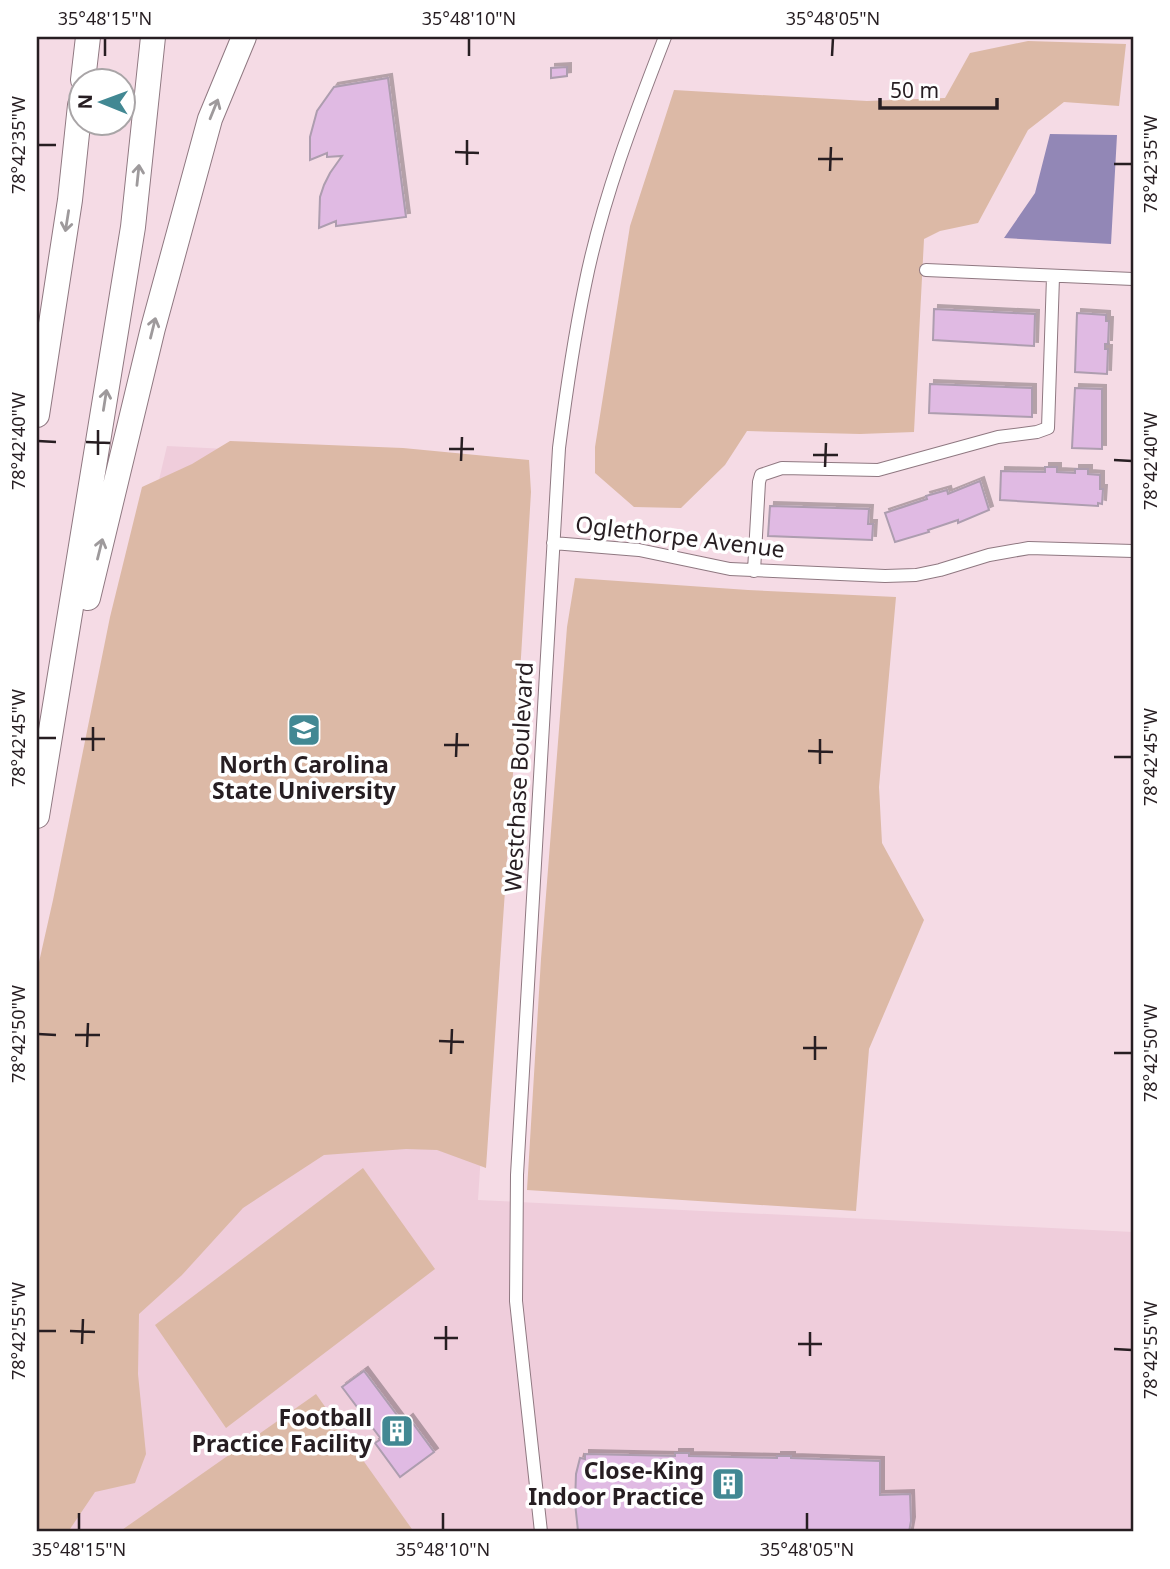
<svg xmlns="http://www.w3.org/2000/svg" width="1170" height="1569" font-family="'Noto Sans',sans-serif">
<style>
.built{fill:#efcddb}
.green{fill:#dcb9a6}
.water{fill:#9287b6}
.building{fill:#e0bae3;stroke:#ad9daf;stroke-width:2;filter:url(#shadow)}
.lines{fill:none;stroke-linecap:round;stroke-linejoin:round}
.street-casing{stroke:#8f7881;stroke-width:14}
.highway-casing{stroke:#8f7881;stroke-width:26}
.street{stroke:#fff;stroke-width:12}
.highway{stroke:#fff;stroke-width:24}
.oneway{stroke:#9e9a9c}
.ticks{fill:none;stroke:#271e22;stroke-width:2.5}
.labels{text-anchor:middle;stroke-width:7;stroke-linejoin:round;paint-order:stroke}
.street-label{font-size:23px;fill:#271e22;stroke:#fff}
.poi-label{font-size:23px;font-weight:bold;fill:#271e22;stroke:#fff;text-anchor:end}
.neatline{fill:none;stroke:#271e22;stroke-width:2.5}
.ticks-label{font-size:18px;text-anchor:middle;fill:#271e22}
</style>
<defs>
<filter id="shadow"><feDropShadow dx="4" dy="-4" stdDeviation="0" flood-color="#0004"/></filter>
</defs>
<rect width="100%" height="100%" fill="#f5dbe5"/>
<!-- built -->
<path class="built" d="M 167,446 L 525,464 L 478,1200 L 1133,1232 L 1133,1532 L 37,1532 L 37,996 Z"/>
<!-- green -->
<path class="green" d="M 1028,41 L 1126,44 L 1119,106 L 1064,102 L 1028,130 L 978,223 L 940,231 L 924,239 L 914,432 L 860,434 L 747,431 L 725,465 L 681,508 L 634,507 L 595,473 L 595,447 L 630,226 L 674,90 L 867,101 L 945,98 L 970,53 Z
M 230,441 L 403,448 L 529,460 L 531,492 L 521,657 L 486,1168 L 437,1150 L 406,1149 L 324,1155 L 243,1208 L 182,1275 L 139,1314 L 138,1374 L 146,1454 L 135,1483 L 95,1492 L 68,1532 L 37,1532 L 37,971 L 53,900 L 110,617 L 142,487 L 192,464 Z
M 575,578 L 748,590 L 896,597 L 879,787 L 882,843 L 924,920 L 869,1049 L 856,1211 L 527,1190 L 541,959 L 567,627 Z
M 363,1168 L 435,1269 L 226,1428 L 155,1325 Z
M 316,1394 L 414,1532 L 119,1532 Z"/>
<!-- water -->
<path class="water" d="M 1050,134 L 1117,135 L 1111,244 L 1004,238 L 1035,193 Z"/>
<!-- building -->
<path class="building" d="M 567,67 L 567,76 L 551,78 L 551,68 Z
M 388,78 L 406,217 L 336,226 L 336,221 L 319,228 L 320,197 L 324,185 L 330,173 L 342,156 L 327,157 L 327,153 L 310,160 L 310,137 L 317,111 L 334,87 Z
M 934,309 L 1035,314 L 1034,346 L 933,340 Z
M 1077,313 L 1106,315 L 1106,321 L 1109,321 L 1108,344 L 1105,344 L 1105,349 L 1108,349 L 1107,374 L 1075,372 Z
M 930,384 L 1032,388 L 1032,417 L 929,413 Z
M 1075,388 L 1102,389 L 1102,449 L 1072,448 Z
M 1045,467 L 1057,467 L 1057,472 L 1075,473 L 1075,469 L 1088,469 L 1088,474 L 1100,475 L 1100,489 L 1103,489 L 1102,504 L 1098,503 L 1098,506 L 1000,500 L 1001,471 L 1045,472 Z
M 980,481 L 989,510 L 958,523 L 958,520 L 928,530 L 929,532 L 895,542 L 885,513 L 927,499 L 926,496 L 947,490 L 948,494 Z
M 770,506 L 869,509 L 868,524 L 873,524 L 872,540 L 768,536 Z
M 364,1371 L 403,1423 L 409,1418 L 434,1452 L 400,1477 L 375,1443 L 381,1439 L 342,1387 Z
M 675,1453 L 689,1453 L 689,1456 L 777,1458 L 777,1456 L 791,1456 L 791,1458 L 880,1461 L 880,1495 L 910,1494 L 911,1521 L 909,1532 L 583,1532 L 583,1531 L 578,1531 L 575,1503 L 576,1474 L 580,1458 L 585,1459 L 585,1454 L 675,1456 Z"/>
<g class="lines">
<defs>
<path id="street" d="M 926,270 L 1133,279
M 553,543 L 639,550 L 730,569 L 885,576 L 916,575 L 940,570 L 989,555 L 1029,548 L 1133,551
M 754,571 L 759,482 L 761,475 L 782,468 L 878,470 L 998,437 L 1037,432 L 1048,428 L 1053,277
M 541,1532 L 516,1301 L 517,1175 L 559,448 C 566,393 574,338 585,285 C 602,200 634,117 665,37"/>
<path id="highway" d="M 83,80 L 88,37
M 37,415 L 70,200 L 80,105
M 88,598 L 153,328 L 210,119 L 244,37
M 37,816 L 133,227 L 153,37"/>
</defs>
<!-- street casing -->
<use href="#street" class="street-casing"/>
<!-- highway casing -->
<use href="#highway" class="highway-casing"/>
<!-- street -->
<use href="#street" class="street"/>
<!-- highway -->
<use href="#highway" class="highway"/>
</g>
<!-- one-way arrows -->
<defs><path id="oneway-shaft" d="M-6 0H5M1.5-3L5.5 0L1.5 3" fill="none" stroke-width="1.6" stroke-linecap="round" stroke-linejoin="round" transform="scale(1.75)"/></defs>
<g class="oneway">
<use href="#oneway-shaft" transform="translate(214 109) rotate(-68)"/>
<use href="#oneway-shaft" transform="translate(138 175) rotate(-84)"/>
<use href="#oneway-shaft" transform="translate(67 221) rotate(99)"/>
<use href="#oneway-shaft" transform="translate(153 328) rotate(-76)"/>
<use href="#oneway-shaft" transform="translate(105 400) rotate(-81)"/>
<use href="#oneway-shaft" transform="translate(100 549) rotate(-76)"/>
</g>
<!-- ticks -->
<path class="ticks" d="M 105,56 L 105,38M 469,56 L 469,38M 832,56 L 833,38M 38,145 L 56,145M 455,152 L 479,153M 818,159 L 843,159M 1114,164 L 1132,164M 467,165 L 467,140M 830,171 L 831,147M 38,441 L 56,442M 86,442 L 110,443M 449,449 L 474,449M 98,455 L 98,430M 813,455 L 838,455M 1114,460 L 1132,461M 461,461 L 462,437M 825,467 L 826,443M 38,738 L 56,738M 81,739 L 105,739M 444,745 L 469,745M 93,751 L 93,727M 808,751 L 833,752M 456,757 L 457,733M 1114,757 L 1132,757M 820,764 L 820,739M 38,1034 L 56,1035M 75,1035 L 100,1035M 439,1041 L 464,1042M 87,1047 L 88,1023M 803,1048 L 827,1048M 1114,1053 L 1132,1053M 451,1054 L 452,1029M 815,1060 L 815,1036M 38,1331 L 56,1331M 70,1331 L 95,1332M 434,1338 L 458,1338M 82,1344 L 83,1319M 798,1344 L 822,1344M 1114,1349 L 1132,1350M 446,1350 L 446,1326M 810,1356 L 810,1332M 79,1530 L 79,1513M 443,1530 L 443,1513M 807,1530 L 807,1513"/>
<!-- icons -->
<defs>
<symbol id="university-square" viewBox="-11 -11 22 22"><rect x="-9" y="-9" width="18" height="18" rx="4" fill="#428893" stroke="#fff"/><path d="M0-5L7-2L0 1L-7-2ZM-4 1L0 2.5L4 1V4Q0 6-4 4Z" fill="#fff"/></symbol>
<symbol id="building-square" viewBox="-11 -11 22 22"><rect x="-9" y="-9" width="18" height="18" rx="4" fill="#428893" stroke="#fff"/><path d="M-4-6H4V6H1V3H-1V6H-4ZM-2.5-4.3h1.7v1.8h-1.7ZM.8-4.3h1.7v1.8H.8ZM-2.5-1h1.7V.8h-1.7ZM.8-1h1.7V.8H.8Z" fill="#fff"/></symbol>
</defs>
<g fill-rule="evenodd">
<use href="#university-square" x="285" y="711" width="38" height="38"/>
<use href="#building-square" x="378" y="1412" width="38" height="38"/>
<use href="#building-square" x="709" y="1465" width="38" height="38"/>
</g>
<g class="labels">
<!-- street labels -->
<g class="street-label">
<text transform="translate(680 537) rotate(7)" y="8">Oglethorpe Avenue</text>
<text transform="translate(519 777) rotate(-87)" y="8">Westchase Boulevard</text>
</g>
<!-- poi labels -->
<g class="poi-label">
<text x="304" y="773" text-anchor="middle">North Carolina<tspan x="304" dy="26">State University</tspan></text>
<text x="372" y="1426">Football<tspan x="372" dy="26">Practice Facility</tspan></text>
<text x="704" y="1479">Close-King<tspan x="704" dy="26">Indoor Practice</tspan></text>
</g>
</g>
<!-- border -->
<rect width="1170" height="1569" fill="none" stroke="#ffffff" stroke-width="77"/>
<!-- north arrow -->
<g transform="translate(102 102) rotate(271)"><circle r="33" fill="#ffffff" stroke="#a9a5a7" stroke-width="2"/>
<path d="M0-5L12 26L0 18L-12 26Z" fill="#428893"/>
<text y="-10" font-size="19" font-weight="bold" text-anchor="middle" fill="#271e22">N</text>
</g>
<!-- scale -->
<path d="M880 98v10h117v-10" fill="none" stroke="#271e22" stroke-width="3.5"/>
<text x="890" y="98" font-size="21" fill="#271e22" stroke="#ffffff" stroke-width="5" paint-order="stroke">50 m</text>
<rect x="38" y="38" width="1094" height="1492" class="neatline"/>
<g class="ticks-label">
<text x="105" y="25">35°48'15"N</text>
<text x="469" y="25">35°48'10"N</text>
<text x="833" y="25">35°48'05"N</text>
<text transform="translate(19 145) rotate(-90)" y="6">78°42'35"W</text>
<text transform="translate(1151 164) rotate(-90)" y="6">78°42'35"W</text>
<text transform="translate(19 441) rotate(-90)" y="6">78°42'40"W</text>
<text transform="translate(1151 461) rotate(-90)" y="6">78°42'40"W</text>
<text transform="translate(19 738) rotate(-90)" y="6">78°42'45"W</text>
<text transform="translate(1151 757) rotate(-90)" y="6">78°42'45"W</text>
<text transform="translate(19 1034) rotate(-90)" y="6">78°42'50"W</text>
<text transform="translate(1151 1053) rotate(-90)" y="6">78°42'50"W</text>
<text transform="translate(19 1331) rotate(-90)" y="6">78°42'55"W</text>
<text transform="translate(1151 1350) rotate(-90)" y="6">78°42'55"W</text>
<text x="79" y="1556">35°48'15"N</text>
<text x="443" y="1556">35°48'10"N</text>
<text x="807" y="1556">35°48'05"N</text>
</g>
</svg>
